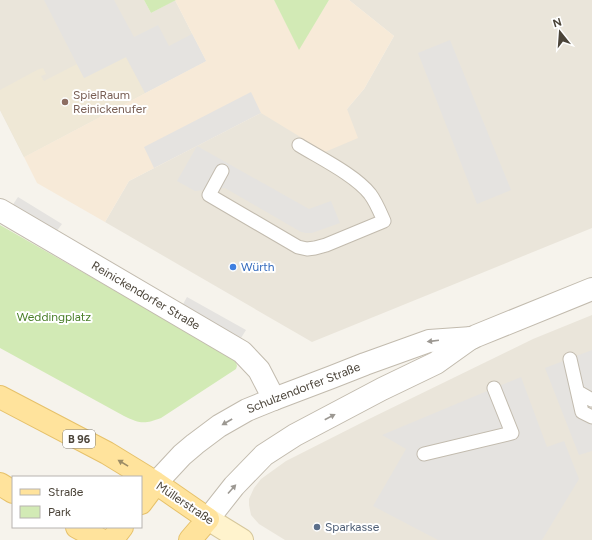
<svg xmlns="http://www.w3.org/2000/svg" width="592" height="540" font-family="Figtree,sans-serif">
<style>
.residential{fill:#eae5da}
.commercial{fill:#f7ead8}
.education{fill:#efe8d6}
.green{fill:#d2eab5}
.parking{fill:#e5e3e0}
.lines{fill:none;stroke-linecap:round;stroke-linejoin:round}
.service-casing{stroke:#c2bbae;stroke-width:15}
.minor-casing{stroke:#c2bbae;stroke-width:24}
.secondary-casing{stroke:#d6c79b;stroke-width:24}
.primary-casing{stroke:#e6c16a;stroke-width:24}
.service{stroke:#fff;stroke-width:13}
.minor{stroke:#fff;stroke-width:22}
.secondary{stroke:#fff3cd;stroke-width:22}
.primary{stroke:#ffe39c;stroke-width:22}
.oneway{fill:#9c9892}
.oneway2{fill:#9c8c66}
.education-dot{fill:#8d6e63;stroke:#fff;stroke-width:1.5}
.shop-dot{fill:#3f7fe0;stroke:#fff;stroke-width:1.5}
.service-dot{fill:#5c6f8a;stroke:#fff;stroke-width:1.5}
.labels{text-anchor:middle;stroke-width:4;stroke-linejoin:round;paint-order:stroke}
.shield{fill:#fff;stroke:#817c74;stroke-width:1}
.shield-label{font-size:11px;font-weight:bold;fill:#4b4439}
.education-label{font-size:12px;fill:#785e54;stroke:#fff;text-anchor:start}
.shop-label{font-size:12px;fill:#366cbe;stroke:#fff;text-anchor:start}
.street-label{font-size:12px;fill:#4b4439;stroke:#fff}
.park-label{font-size:12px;fill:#4a7f2a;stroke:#fff}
.service-label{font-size:12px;fill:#4e5e75;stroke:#fff;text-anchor:start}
</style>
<rect width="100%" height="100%" fill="#f6f3ec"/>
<!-- residential -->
<path class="residential" d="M 0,0 L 144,0 L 151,13 L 175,0 L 206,61 L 24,157 L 0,110 Z
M 349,0 L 592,0 L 592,228 L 312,342 L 105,222 L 129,181 L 261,113 L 347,109 L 364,89 L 394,36 Z
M 592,315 L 592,540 L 285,540 L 259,524 L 251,515 L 249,505 L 249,499 L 254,488 L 261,479 L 286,461 L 369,419 L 490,360 L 533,339 Z"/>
<!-- commercial -->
<path class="commercial" d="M 175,0 L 274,0 L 299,49 L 329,0 L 349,0 L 394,36 L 364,89 L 347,109 L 358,138 L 325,152 L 261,113 L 129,181 L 105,222 L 37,183 L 24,157 L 206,61 Z"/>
<!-- education -->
<path class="education" d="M 126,57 L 145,93 L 24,157 L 0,110 L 0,90 L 37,70 L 43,68 L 46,74 L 41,76 L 44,81 L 77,64 L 84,78 Z"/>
<!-- green -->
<path class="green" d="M 144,0 L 176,0 L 151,13 Z
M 274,0 L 329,0 L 299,50 Z
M 0,225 L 235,359 L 237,366 L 236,369 L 161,418 C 145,424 140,424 124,416 L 0,348 Z"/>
<!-- parking -->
<path class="parking" d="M 44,0 L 114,0 L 134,37 L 158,25 L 169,46 L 192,34 L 206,61 L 145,93 L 126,57 L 84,78 Z
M 450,40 L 511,190 L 477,204 L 418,53 Z
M 251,92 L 261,113 L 197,146 L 309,209 L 331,201 L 340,223 L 312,233 L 306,233 L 301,232 L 225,188 L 195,191 L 177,181 L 197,146 L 154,168 L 144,147 Z
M 18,197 L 62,224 L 56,232 L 12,206 Z
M 187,297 L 246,330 L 241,338 L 182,306 Z
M 592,350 L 592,400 L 589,406 L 592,408 L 592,451 L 579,455 L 545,368 Z
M 521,377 L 547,447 L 564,441 L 579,479 L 542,540 L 438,540 L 373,506 L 406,449 L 382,435 Z"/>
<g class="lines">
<defs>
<path id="service" d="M 222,171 L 209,195 L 298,247 L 307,249 L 315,248 L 326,245 L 384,221 C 380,212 376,202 370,194 C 355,175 320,158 299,145
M 570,359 L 582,412 L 592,417
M 578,392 L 592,400
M 424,454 L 512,433 L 494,388"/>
<g id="minor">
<path id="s1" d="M 0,210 L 242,352 L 259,370 L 274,399"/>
<path id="s2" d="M 156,483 L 182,455 L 195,444 L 219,426 L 247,410 L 274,399 L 332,377 L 365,364 L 429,341 L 472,338 L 476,336 L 592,289"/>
<path d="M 208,519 L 234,486 L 264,455 L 295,435 L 382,389 L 436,363 L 471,338"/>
</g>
<path id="secondary" d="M 208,519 L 242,540"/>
<path id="primary" d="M 0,397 L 107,453 L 156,483 L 208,519 L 190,540
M 0,484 L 13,492
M 141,503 L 156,483
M 77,527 L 101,540
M 112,540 L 122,527"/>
</defs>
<!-- service casing -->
<use href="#service" class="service-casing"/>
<!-- minor casing -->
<use href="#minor" class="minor-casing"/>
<!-- secondary casing -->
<use href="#secondary" class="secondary-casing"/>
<!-- primary casing -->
<use href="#primary" class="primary-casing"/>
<!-- service -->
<use href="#service" class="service"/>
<!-- minor -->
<use href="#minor" class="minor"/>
<!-- secondary -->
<use href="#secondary" class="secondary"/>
<!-- primary -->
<use href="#primary" class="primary"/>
</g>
<!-- one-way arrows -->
<defs><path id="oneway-solid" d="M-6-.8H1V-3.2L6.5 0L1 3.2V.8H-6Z"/></defs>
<g class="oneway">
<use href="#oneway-solid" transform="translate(433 341) rotate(173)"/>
<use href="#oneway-solid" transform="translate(330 417) rotate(-28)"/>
<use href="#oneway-solid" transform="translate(227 422) rotate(150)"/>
<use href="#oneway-solid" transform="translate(232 489) rotate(-48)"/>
</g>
<use class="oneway2" href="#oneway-solid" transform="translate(123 463) rotate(-149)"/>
<!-- markers -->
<circle class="education-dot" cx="65" cy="102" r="4"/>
<circle class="shop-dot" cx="233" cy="267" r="4"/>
<circle class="service-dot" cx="317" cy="527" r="4"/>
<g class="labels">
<!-- shield labels -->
<rect class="shield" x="63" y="430" width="32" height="18" rx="3"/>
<g class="shield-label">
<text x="79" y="443">B 96</text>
</g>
<!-- education labels -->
<g class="education-label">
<text x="73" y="99">SpielRaum<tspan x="73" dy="14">Reinickenufer</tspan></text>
</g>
<!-- shop labels -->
<g class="shop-label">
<text x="241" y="271">Würth</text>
</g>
<!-- street labels -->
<g class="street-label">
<text dy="4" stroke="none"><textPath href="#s1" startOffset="169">Reinickendorfer Straße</textPath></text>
<text dy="4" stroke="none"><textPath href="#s2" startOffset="178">Schulzendorfer Straße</textPath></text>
<text transform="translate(185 503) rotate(34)" y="4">Müllerstraße</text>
</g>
<!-- park labels -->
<g class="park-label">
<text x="54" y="321">Weddingplatz</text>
</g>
<!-- service labels -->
<g class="service-label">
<text x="325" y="531">Sparkasse</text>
</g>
</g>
<!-- legend -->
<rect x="12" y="476" width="130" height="52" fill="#ffffff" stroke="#b7b4b0"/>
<rect x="20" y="489" width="20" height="6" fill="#ffe39c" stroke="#b7b4b0"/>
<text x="48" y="496" font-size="12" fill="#4b4439">Straße</text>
<rect x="20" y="506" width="20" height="12" fill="#d2eab5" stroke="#b7b4b0"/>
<text x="48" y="516" font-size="12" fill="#4b4439">Park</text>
<!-- north arrow -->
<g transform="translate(560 32) rotate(343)" stroke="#ffffff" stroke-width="3" paint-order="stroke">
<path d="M0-3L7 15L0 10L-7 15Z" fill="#4b4439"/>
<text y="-6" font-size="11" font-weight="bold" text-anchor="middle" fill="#4b4439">N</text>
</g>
</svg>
